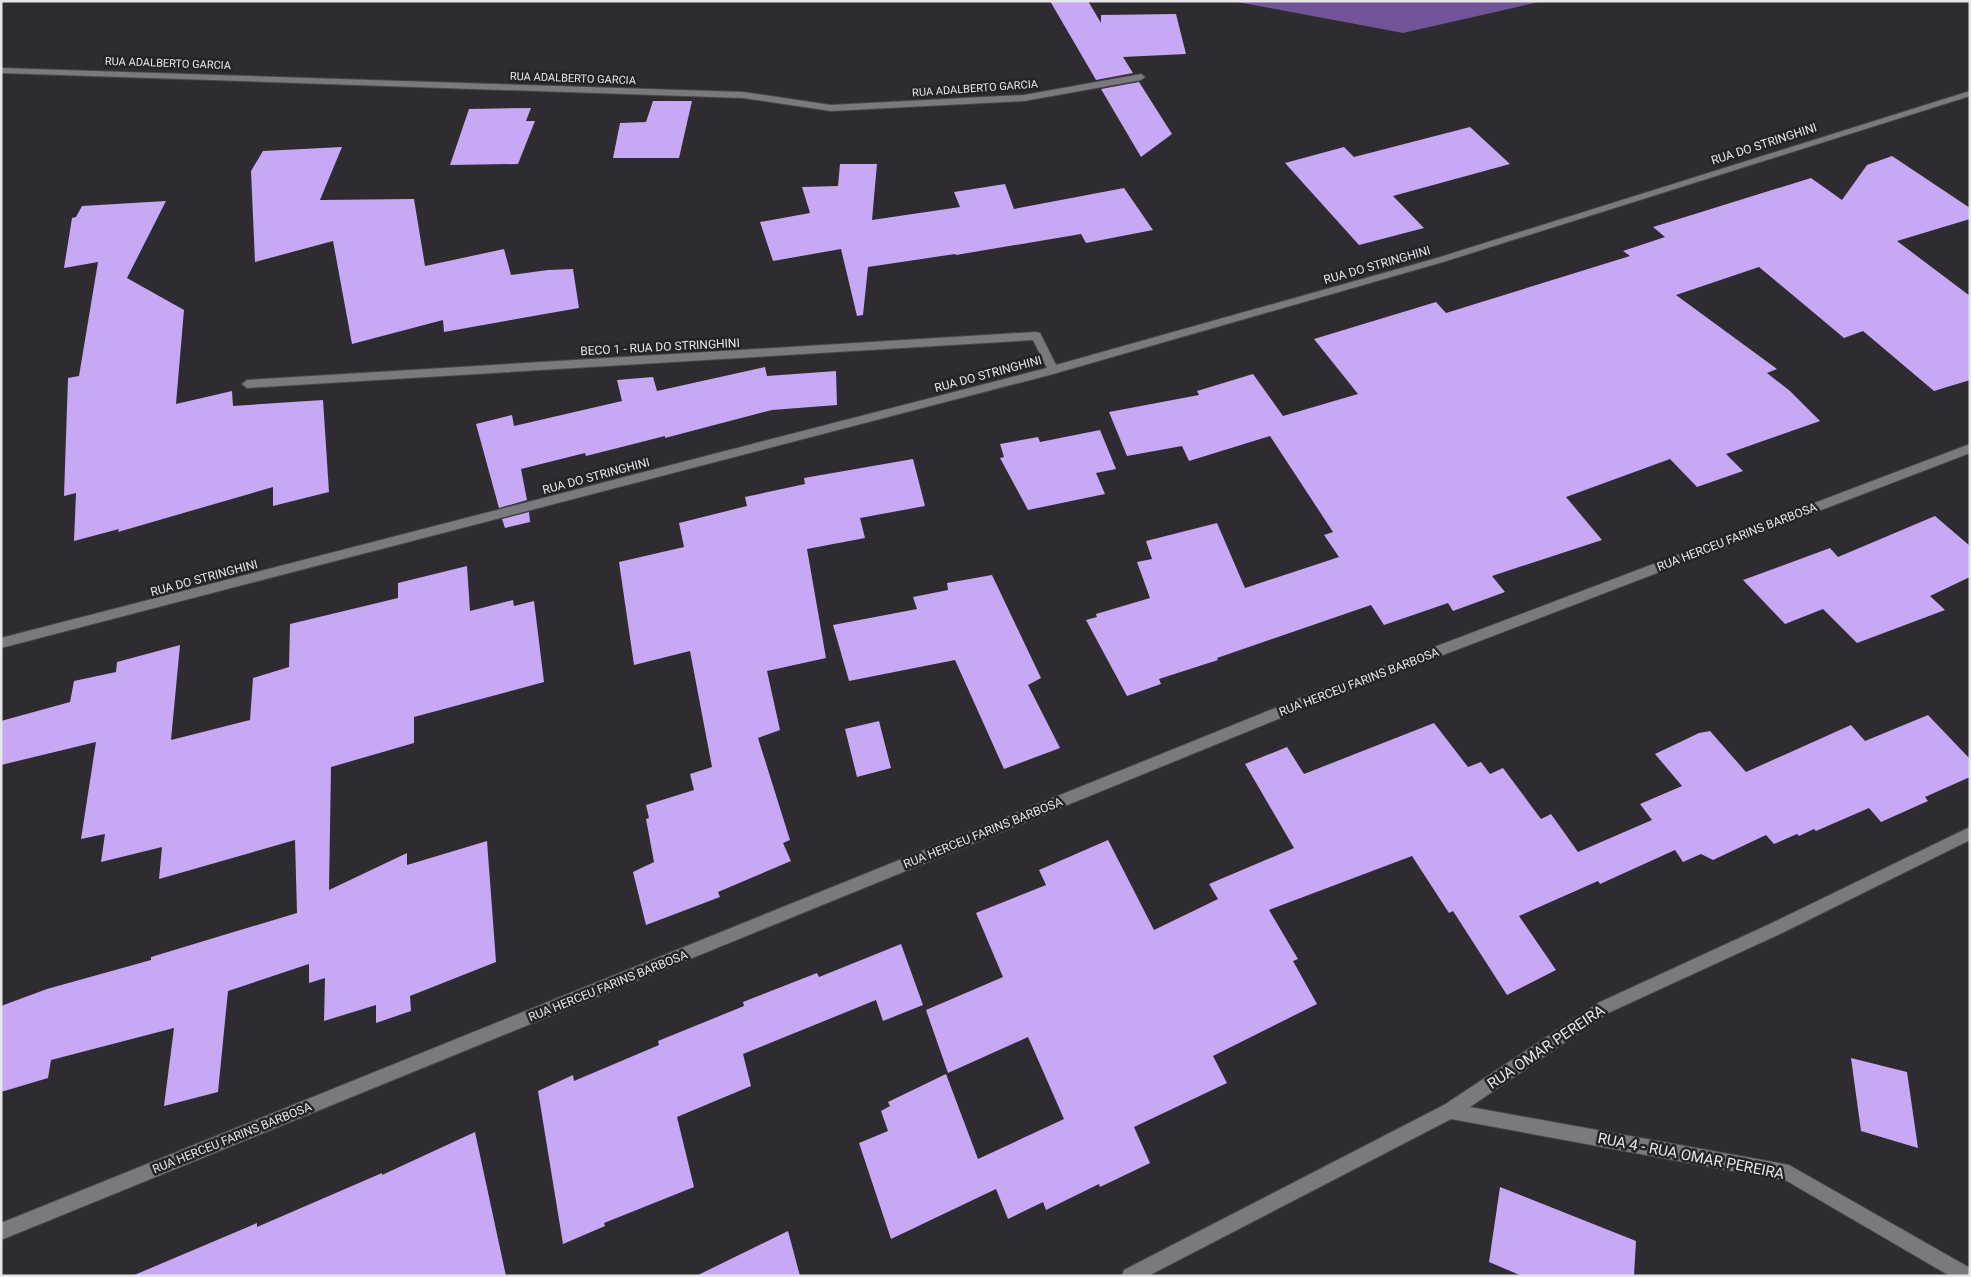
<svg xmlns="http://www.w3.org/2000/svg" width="1971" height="1277" font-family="Roboto,sans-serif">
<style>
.forest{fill:#715398}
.building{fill:#c6a8f4}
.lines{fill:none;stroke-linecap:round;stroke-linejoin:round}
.minor-casing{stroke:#48474a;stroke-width:2}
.minor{fill:#7a797e;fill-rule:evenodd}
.labels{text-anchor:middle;stroke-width:5;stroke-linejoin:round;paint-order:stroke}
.far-street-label{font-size:11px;fill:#e6e5e7;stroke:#242327}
.street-label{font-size:12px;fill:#e6e5e7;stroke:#242327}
.near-street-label{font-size:15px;fill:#e6e5e7;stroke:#242327}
</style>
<rect width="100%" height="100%" fill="#2e2c31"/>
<!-- forest -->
<path class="forest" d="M 1232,1 L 1543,1 L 1403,33 Z"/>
<!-- building -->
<path class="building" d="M 1050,1 L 1088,1 L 1101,23 L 1101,15 L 1176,14 L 1186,54 L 1123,57 L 1133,73 L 1096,80 Z
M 1139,82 L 1172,134 L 1141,157 L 1101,89 Z
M 653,101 L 692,101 L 679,158 L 613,158 L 620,123 L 646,122 Z
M 531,108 L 526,121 L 535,121 L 518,164 L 450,165 L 469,109 Z
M 1470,127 L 1510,164 L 1393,196 L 1424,228 L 1359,245 L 1285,163 L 1344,147 L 1354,157 Z
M 342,147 L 320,200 L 414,199 L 425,266 L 504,249 L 511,275 L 548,270 L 573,269 L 579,308 L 444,332 L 443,320 L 352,344 L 333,241 L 255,262 L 251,171 L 263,151 Z
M 1892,156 L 1970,208 L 1970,219 L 1897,241 L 1970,296 L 1970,380 L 1934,391 L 1863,331 L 1844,338 L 1759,267 L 1676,295 L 1777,369 L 1767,373 L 1790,391 L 1820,421 L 1726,454 L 1743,471 L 1697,487 L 1670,459 L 1566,497 L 1602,540 L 1492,576 L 1505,592 L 1453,611 L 1448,603 L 1384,625 L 1371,605 L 1217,658 L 1218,660 L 1159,679 L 1161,684 L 1127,696 L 1086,620 L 1097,617 L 1096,614 L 1150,598 L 1137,562 L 1152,559 L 1146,541 L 1217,523 L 1245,588 L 1339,557 L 1324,535 L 1333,532 L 1270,436 L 1189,461 L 1182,446 L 1127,456 L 1109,412 L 1199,395 L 1197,391 L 1253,374 L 1283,416 L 1358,394 L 1314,339 L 1436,302 L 1446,313 L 1630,256 L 1623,251 L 1665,237 L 1653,227 L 1811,178 L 1842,200 L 1867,165 Z
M 840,164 L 877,164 L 872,220 L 960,207 L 954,192 L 1005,184 L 1014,209 L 1124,188 L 1153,230 L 1086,243 L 1081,234 L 956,255 L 955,254 L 868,267 L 863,315 L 857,316 L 841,249 L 773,261 L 760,222 L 810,213 L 802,187 L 838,186 Z
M 166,201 L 127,278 L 184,310 L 176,404 L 232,391 L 233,406 L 323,400 L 329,492 L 273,506 L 273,487 L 118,532 L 119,529 L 74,541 L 76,493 L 64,496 L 68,378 L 79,376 L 98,262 L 64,268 L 72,218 L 76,217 L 82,206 Z
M 765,367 L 767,376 L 836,371 L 837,405 L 772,410 L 665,438 L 665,436 L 586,456 L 585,453 L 521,469 L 527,500 L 499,508 L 476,424 L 512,415 L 514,426 L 622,401 L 617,380 L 653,377 L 657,391 Z
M 1100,430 L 1116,469 L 1096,473 L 1105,494 L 1028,510 L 1000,458 L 1004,457 L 1000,444 L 1038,437 L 1040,442 Z
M 913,459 L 925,506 L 860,518 L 865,538 L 807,549 L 826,658 L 767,671 L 780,730 L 758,738 L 790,840 L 783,843 L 791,861 L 718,892 L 720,897 L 646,925 L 633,872 L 654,862 L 646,819 L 649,818 L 646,805 L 694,790 L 690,774 L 712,767 L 690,651 L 634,665 L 619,562 L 684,547 L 679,523 L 747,506 L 745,497 L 805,484 L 804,478 Z
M 529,512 L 530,522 L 505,528 L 502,519 Z
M 1935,516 L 1970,546 L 1970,577 L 1930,596 L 1945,610 L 1857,643 L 1823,609 L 1785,624 L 1743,580 L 1830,548 L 1838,557 Z
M 467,566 L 470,611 L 513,600 L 514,606 L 534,601 L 544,682 L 414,717 L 414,743 L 331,767 L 329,890 L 407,853 L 407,865 L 487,841 L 496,962 L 410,996 L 411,1011 L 376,1023 L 376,1005 L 324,1021 L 325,978 L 309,983 L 309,964 L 228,991 L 218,1092 L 164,1106 L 174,1028 L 51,1060 L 48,1078 L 1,1092 L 1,1006 L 47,989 L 151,960 L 151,957 L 297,913 L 295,840 L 159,879 L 162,847 L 101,862 L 105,834 L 81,839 L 96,742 L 1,765 L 1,721 L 70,702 L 74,681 L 116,672 L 117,662 L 180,645 L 171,740 L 250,720 L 253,678 L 289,667 L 290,624 L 398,598 L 398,583 Z
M 992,575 L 1041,678 L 1028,685 L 1060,748 L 1004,769 L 955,660 L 849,681 L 833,625 L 917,609 L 913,597 L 948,590 L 947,583 Z
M 1928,715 L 1970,759 L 1970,777 L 1925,797 L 1928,801 L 1881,822 L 1869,808 L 1816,831 L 1814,829 L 1799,836 L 1797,834 L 1774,844 L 1766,835 L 1713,860 L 1701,854 L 1683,862 L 1675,850 L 1600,884 L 1598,881 L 1519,916 L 1556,970 L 1507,995 L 1453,911 L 1449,913 L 1412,856 L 1269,910 L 1298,959 L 1293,961 L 1317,1004 L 1213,1056 L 1227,1083 L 1134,1127 L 1150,1163 L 1100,1187 L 1099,1184 L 1046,1210 L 1043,1202 L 1008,1219 L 996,1189 L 891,1239 L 859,1143 L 888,1131 L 881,1111 L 890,1106 L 888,1102 L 946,1074 L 978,1159 L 1064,1119 L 1028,1037 L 948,1073 L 926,1010 L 1003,977 L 976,913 L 1046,885 L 1039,870 L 1108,840 L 1154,930 L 1218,899 L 1209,884 L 1294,848 L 1245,764 L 1287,747 L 1304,774 L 1434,723 L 1468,767 L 1481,762 L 1490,774 L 1503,768 L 1541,819 L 1551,814 L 1578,852 L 1652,820 L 1640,804 L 1682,786 L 1655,754 L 1699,733 L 1710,731 L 1746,772 L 1851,725 L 1865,741 Z
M 879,721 L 891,768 L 857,777 L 845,729 Z
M 901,944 L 923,1005 L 883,1021 L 876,1000 L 743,1054 L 751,1086 L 677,1117 L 694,1187 L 604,1223 L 605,1226 L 563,1244 L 538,1091 L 573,1075 L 574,1081 L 659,1045 L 658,1041 L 744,1006 L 743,1002 L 817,973 L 819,977 Z
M 1851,1058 L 1907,1072 L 1918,1148 L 1861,1131 Z
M 475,1132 L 506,1276 L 132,1276 L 257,1223 L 257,1227 L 382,1173 L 382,1175 Z
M 1500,1187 L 1636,1241 L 1634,1276 L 1522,1276 L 1489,1262 Z
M 788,1231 L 800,1276 L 696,1276 Z"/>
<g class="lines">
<defs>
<path id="minor" d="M 1,68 L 743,92 L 831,105 L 1024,95 L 1141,74 L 1145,77 L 1141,80 L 1024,101 L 831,111 L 743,98 L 1,73 Z
M 1970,91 L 1970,96 L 1443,262 L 1053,374 L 1,648 L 1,638 L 1047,368 L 1033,340 L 247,388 L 242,384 L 247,380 L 1036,332 L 1040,333 L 1056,365 L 1437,258 Z
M 1970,444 L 1970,453 L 1315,704 L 1,1240 L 1,1223 L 1305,696 Z
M 1970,827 L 1970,840 L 1782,933 L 1608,1013 L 1470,1107 L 1789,1165 L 1970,1268 L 1970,1276 L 1950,1276 L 1787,1181 L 1451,1119 L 1148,1276 L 1122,1276 L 1124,1270 L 1444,1105 L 1598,1003 L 1772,923 Z"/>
</defs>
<!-- minor casing -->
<use href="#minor" class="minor-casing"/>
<!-- minor -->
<use href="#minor" class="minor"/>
</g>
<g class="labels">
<!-- far-street labels -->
<g class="far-street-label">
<text transform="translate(168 63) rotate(2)" y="4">RUA ADALBERTO GARCIA</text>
<text transform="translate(573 78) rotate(2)" y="4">RUA ADALBERTO GARCIA</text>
<text transform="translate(975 88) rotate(-4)" y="4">RUA ADALBERTO GARCIA</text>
</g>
<!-- street labels -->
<g class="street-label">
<text transform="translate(1764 144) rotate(-18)" y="4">RUA DO STRINGHINI</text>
<text transform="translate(1377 265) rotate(-16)" y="4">RUA DO STRINGHINI</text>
<text transform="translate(660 347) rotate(-3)" y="4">BECO 1 - RUA DO STRINGHINI</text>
<text transform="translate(988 374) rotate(-15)" y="4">RUA DO STRINGHINI</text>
<text transform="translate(596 476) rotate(-15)" y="4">RUA DO STRINGHINI</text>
<text transform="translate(1737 537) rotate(-21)" y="4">RUA HERCEU FARINS BARBOSA</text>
<text transform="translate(204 578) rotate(-15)" y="4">RUA DO STRINGHINI</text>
<text transform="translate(1359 682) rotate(-21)" y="4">RUA HERCEU FARINS BARBOSA</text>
<text transform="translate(983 833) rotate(-22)" y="4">RUA HERCEU FARINS BARBOSA</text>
<text transform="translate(608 986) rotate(-22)" y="4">RUA HERCEU FARINS BARBOSA</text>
<text transform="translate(232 1138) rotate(-22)" y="4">RUA HERCEU FARINS BARBOSA</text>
</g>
<!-- near-street labels -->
<g class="near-street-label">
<text transform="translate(1546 1047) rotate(-34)" y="5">RUA OMAR PEREIRA</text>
<text transform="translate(1691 1156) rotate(11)" y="5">RUA 4 - RUA OMAR PEREIRA</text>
</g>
</g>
<!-- border -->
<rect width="1971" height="1277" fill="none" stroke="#e6e5e7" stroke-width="5"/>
</svg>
